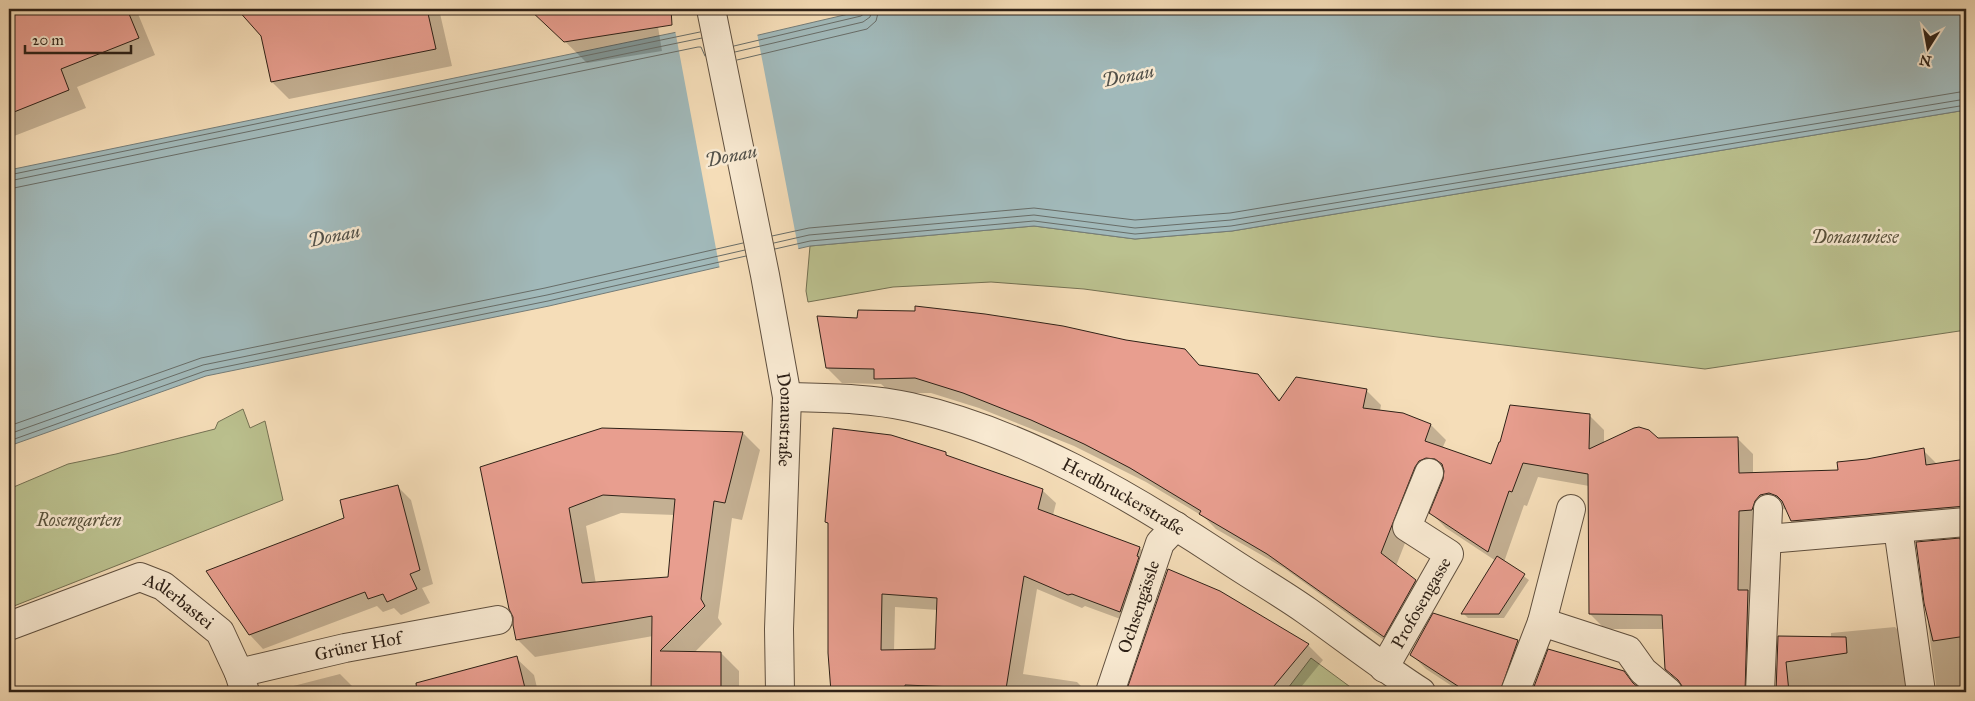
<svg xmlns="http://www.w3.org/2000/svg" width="1975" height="701" font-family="'IM FELL Great Primer',serif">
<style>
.green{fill:#bbc18f;stroke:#747153}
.water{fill:#a1b9ba;stroke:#737c79}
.pier{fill:#f5ddb8}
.shadow{fill:#0003;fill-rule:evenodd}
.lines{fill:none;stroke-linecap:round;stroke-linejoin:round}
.shore{stroke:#686d68;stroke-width:1}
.building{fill:#e89e8f;stroke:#2e2117;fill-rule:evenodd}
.minor-casing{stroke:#60503f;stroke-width:30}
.minor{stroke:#f8e9d1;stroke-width:28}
.labels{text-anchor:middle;stroke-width:5;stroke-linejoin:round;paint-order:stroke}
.park-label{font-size:18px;font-style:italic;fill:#58513b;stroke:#f8e9d1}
.street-label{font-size:18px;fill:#2e2117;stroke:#f8e9d1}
.water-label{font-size:19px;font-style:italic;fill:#504f48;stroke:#f8e9d1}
</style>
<rect width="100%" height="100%" fill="#f5ddb8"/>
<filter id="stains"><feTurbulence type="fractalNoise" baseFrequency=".004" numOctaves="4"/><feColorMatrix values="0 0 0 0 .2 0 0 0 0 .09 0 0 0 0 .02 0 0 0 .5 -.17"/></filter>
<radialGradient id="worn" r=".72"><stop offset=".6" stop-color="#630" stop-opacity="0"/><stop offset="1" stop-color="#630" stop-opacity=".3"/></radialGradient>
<!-- green -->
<path class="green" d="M 1966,110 L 1966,330 L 1705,369 L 1437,337 L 1084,289 L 991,282 L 893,287 L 808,302 L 806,291 L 810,246 L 1034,226 L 1135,239 L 1232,231 Z
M 243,409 L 250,428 L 265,421 L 283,500 L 9,608 L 9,489 L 68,464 L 116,454 L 215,429 L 218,422 Z
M 1311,658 L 1353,689 L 1351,692 L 1285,692 Z"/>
<!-- water -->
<path class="water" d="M 870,9 L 1966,9 L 1966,110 L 1232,231 L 1135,239 L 1034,226 L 810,246 L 549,306 L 206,376 L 9,446 L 9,170 L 716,24 L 720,44 Z"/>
<!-- pier -->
<path class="pier" d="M 716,21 L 722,41 L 757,33 L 799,252 L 720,270 L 675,30 Z"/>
<!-- shadow -->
<path class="shadow" d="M 9,9 L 136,9 L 155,55 L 77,87 L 86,108 L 9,138 Z
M 240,9 L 439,9 L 452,66 L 289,99 L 272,82 L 262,35 Z
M 532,9 L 655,9 L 662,51 L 587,63 Z
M 1126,341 L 1185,350 L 1200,366 L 1257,375 L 1281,401 L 1366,390 L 1381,405 L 1380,411 L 1431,425 L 1446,440 L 1442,449 L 1492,466 L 1589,415 L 1604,430 L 1604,444 L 1658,439 L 1738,439 L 1753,454 L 1753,474 L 1839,471 L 1867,460 L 1923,450 L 1938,465 L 1966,460 L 1966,522 L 1807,536 L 1792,521 L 1786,509 L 1776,510 L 1767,525 L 1753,526 L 1753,596 L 1759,692 L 1684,692 L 1684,686 L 1667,669 L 1664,629 L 1605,629 L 1590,614 L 1589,486 L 1538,477 L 1527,506 L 1524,505 L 1504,562 L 1529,580 L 1504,618 L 1468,618 L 1463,613 L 1496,561 L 1446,528 L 1431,513 L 1445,472 L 1442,472 L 1429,482 L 1396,566 L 1416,581 L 1431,596 L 1399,651 L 1284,568 L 1216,529 L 1204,517 L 1146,482 L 1074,446 L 979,408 L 931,393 L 891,393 L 881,384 L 842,383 L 827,368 Z
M 602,429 L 743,433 L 760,450 L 742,520 L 732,518 L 718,618 L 722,624 L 694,653 L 721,653 L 739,671 L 739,692 L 652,692 L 653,636 L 535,657 L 517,639 L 514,625 ZM 621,513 L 675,515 L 669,578 L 596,584 L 586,526 Z
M 945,453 L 950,458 L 1042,490 L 1056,503 L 1053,515 L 1140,548 L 1153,561 L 1134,624 L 1085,606 L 1082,608 L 1037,589 L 1023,674 L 1077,682 L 1087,692 L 832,692 L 830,653 L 829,525 L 826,522 ZM 895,607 L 938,610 L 937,650 L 894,651 Z
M 397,486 L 411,500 L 433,584 L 422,588 L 430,603 L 401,615 L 394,608 L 383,612 L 377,606 L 263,649 L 250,635 L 345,519 Z
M 1966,539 L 1966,692 L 1937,692 L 1928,624 L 1930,623 L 1917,543 Z
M 1169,570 L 1308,645 L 1323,660 L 1297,692 L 1128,692 Z
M 1434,615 L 1518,641 L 1533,656 L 1519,692 L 1461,692 L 1426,669 L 1411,654 Z
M 1895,627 L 1910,642 L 1918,692 L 1777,692 L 1779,637 L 1831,638 L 1831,633 Z
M 1549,650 L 1623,672 L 1642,692 L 1533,692 Z
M 516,658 L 534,675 L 538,692 L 450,692 L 446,676 Z
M 340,674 L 358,692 L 270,692 Z"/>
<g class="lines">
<!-- shore -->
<path class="shore" d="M 734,46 L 861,16 L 865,13 L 865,9
M 735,52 L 863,22 L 870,17 L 872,9
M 737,60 L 867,29 L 876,21 L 879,9
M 9,175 L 700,32
M 9,181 L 702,38
M 9,189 L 698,47 L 701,47 L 705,56
M 772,236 L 809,228 L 1034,208 L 1135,220 L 1230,213 L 1966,91
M 774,243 L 809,235 L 1034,215 L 1135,228 L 1231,220 L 1966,99
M 775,249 L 810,241 L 1034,221 L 1135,234 L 1231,226 L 1966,105
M 9,426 L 201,358 L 545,288 L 743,243
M 9,434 L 203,365 L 547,295 L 745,250
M 9,441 L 205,371 L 548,301 L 746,256"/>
</g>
<!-- building -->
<path class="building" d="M 9,9 L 127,9 L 139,38 L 61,69 L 69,90 L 9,114 Z
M 237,9 L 427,9 L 436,49 L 271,82 L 261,36 Z
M 529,9 L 671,9 L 672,25 L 564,42 Z
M 915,306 L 985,314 L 1063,326 L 1126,340 L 1185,349 L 1199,365 L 1258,374 L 1279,401 L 1296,377 L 1367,389 L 1363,408 L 1403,413 L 1431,424 L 1425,441 L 1491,464 L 1499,442 L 1500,442 L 1510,405 L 1590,414 L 1589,449 L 1634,428 L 1639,427 L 1649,430 L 1658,438 L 1738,437 L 1739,473 L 1838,470 L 1837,462 L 1867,459 L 1924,448 L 1926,465 L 1966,459 L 1966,506 L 1791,521 L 1782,501 L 1777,496 L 1769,493 L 1760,495 L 1755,501 L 1752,510 L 1739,511 L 1738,590 L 1748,590 L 1745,692 L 1683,692 L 1682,686 L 1678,680 L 1665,669 L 1662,615 L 1589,614 L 1588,474 L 1523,463 L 1512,492 L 1509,491 L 1488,552 L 1429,513 L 1443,479 L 1444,471 L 1442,464 L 1435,459 L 1426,458 L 1419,461 L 1415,467 L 1381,553 L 1416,580 L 1384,637 L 1267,554 L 1199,514 L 1201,511 L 1130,468 L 1084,444 L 1031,420 L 963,393 L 915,378 L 874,379 L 874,369 L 826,368 L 817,316 L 857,318 L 858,310 L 915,311 Z
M 602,428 L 743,432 L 725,503 L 714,501 L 701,599 L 705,606 L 660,651 L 721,652 L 721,692 L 651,692 L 652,616 L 516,640 L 513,625 L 513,617 L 509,609 L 506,594 L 480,467 ZM 603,495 L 675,499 L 668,577 L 582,583 L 569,508 Z
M 833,428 L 891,435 L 946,452 L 946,455 L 1043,489 L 1038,509 L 1140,547 L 1137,556 L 1139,557 L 1120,612 L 1072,594 L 1068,595 L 1024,576 L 1006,689 L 905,685 L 905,692 L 831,692 L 828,653 L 828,523 L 825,522 ZM 882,594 L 937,598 L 935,649 L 881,650 Z
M 398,485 L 420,570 L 410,574 L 417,589 L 387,602 L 383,594 L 368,599 L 365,592 L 249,635 L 206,571 L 344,518 L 340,500 Z
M 1960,538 L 1966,565 L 1966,636 L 1933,641 L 1924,603 L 1916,542 Z
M 1497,556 L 1525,574 L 1499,614 L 1461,614 Z
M 1168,569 L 1220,591 L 1309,644 L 1269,692 L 1126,692 Z
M 1433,613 L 1518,640 L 1500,692 L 1467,692 L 1410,655 Z
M 1778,636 L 1846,637 L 1847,653 L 1786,662 L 1789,692 L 1776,692 Z
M 1548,649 L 1624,671 L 1633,683 L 1644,692 L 1532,692 Z
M 517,656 L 526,692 L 417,692 L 416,683 Z"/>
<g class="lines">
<defs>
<g id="minor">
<path id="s1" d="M 711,9 L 765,275 L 787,397 L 779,629 L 780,692"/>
<path id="s2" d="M 787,397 C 828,398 870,398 910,407 C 1021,432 1128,494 1222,556 C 1250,575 1280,592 1307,611 C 1345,638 1382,667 1421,692"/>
<path d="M 1898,528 L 1921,692"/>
<path d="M 1768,539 L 1966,522"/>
<path d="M 1542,622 L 1571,509"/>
<path id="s3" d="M 9,626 L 140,577 L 163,586 L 220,632 L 239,673"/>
<path id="s4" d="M 1384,668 L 1449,554 L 1407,527 L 1429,473"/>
<path id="s5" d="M 245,692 L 239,673 L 345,648 L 498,620"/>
<path id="s6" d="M 1110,692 L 1160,543 L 1176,526"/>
<path d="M 1515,692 L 1542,622 L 1628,650 L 1643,671 L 1668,692"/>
<path d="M 1760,692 L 1768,509"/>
</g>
</defs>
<!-- minor casing -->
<use href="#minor" class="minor-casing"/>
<!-- minor -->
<use href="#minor" class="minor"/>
</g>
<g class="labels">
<!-- park labels -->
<g class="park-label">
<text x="1855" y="243">Donauwiese</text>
<text x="79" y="526">Rosengarten</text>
</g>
<!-- street labels -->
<g class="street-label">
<text dy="6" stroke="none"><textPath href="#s1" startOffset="418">Donaustraße</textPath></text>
<text dy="6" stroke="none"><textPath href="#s2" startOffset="356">Herdbruckerstraße</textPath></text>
<text dy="6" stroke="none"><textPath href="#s4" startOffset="75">Profosengasse</textPath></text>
<text dy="6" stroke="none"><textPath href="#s3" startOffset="186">Adlerbastei</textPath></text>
<text dy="6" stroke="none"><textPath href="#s6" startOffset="90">Ochsengässle</textPath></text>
<text dy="6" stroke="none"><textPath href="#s5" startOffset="142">Grüner Hof</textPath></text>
</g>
<!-- water labels -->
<g class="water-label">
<text transform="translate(1128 75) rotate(-11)" y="7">Donau</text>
<text transform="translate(731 155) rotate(-11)" y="7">Donau</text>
<text transform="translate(334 235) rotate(-11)" y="7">Donau</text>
</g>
</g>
<!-- margin -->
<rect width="1975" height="701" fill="none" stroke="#f5ddb8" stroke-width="30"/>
<rect x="10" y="10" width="1955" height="681" fill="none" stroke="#2e2117" stroke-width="2.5"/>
<rect x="15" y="15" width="1945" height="671" fill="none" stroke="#2e2117"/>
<!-- north arrow -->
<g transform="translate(1928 48) rotate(191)" stroke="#f8e9d1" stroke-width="4" paint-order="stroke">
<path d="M0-4L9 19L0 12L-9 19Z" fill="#2e2117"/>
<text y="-8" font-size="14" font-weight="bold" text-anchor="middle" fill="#2e2117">N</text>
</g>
<!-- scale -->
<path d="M25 45v8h106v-8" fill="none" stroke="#2e2117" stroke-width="2.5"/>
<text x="32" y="45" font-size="15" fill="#2e2117" stroke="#f8e9d1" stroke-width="4" paint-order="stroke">20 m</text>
<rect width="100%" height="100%" filter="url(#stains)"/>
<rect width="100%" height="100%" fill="url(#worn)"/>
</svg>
